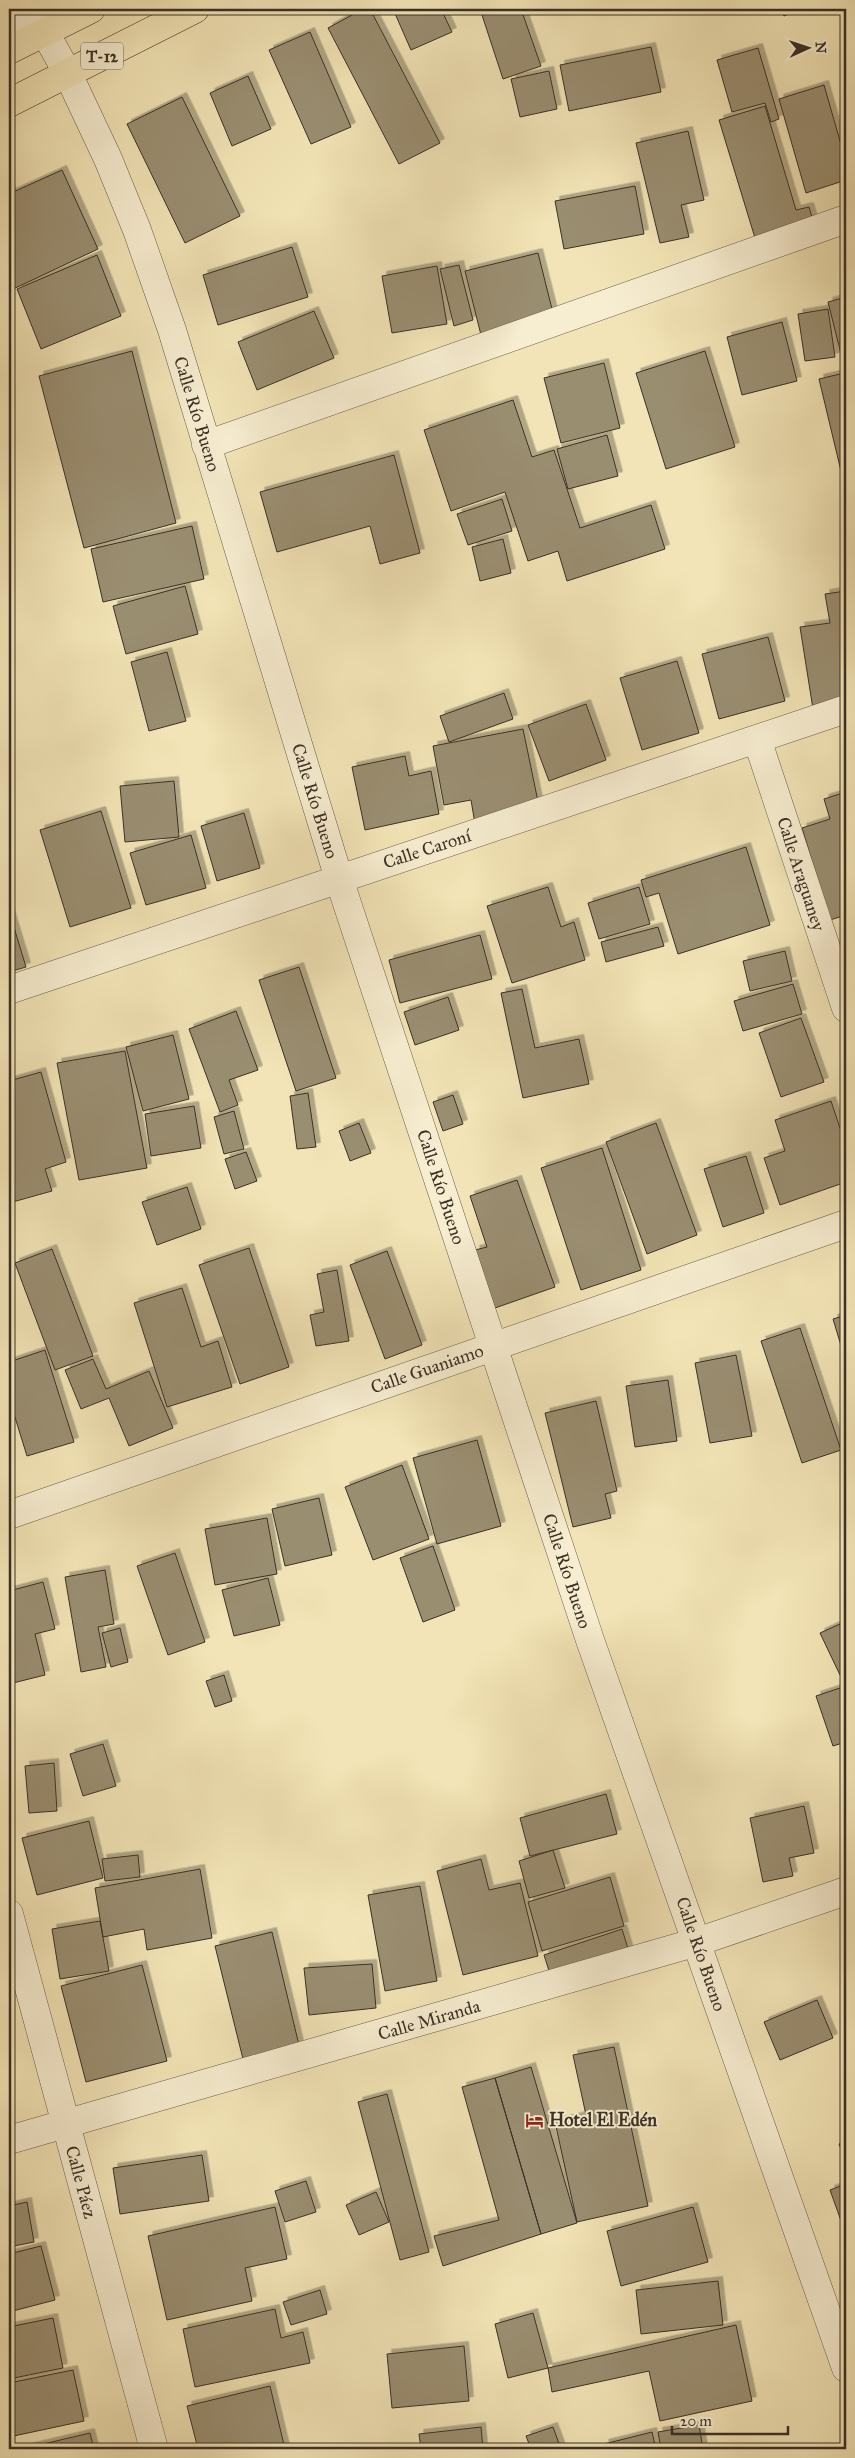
<svg xmlns="http://www.w3.org/2000/svg" width="855" height="2458" font-family="'IM FELL Great Primer',serif">
<style>
.building{fill:#9a8e71;stroke:#3a3026;filter:url(#shadow)}
.lines{fill:none;stroke-linecap:round;stroke-linejoin:round}
.minor-casing{stroke:#685d4a;stroke-width:29}
.highway-casing{stroke:#3a3026;stroke-width:29}
.minor{stroke:#f7edd0;stroke-width:28}
.highway{stroke:#f2e4b6;stroke-width:28}
.labels{text-anchor:middle;stroke-width:4;stroke-linejoin:round;paint-order:stroke}
.shield{fill:#f7edd0;stroke:#736959;stroke-width:1}
.shield-label{font-size:16px;font-weight:bold;fill:#3a3026}
.street-label{font-size:18px;fill:#3a3026;stroke:#f7edd0}
.poi-label{font-size:18px;font-weight:bold;fill:#3a3026;stroke:#f7edd0;text-anchor:start}
</style>
<defs>
<filter id="shadow"><feDropShadow dx="4.5" dy="-4.5" stdDeviation="0" flood-color="#0004"/></filter>
</defs>
<rect width="100%" height="100%" fill="#f2e4b6"/>
<filter id="stains"><feTurbulence type="fractalNoise" baseFrequency=".004" numOctaves="4"/><feColorMatrix values="0 0 0 0 .2 0 0 0 0 .09 0 0 0 0 .02 0 0 0 .5 -.17"/></filter>
<radialGradient id="worn" r=".72"><stop offset=".6" stop-color="#630" stop-opacity="0"/><stop offset="1" stop-color="#630" stop-opacity=".3"/></radialGradient>
<!-- building -->
<path class="building" d="M 363,9 L 370,9 L 440,143 L 399,164 L 328,28 Z
M 393,9 L 441,9 L 452,32 L 411,50 Z
M 480,9 L 521,9 L 541,66 L 503,79 Z
M 781,9 L 800,9 L 784,16 Z
M 826,9 L 840,9 L 828,13 Z
M 310,32 L 351,127 L 311,144 L 269,50 Z
M 651,47 L 661,92 L 569,111 L 560,65 Z
M 758,48 L 779,119 L 771,122 L 765,103 L 732,112 L 717,60 Z
M 549,71 L 557,109 L 520,117 L 511,79 Z
M 248,76 L 271,129 L 232,146 L 210,93 Z
M 824,85 L 846,162 L 846,180 L 806,193 L 779,99 Z
M 182,97 L 240,216 L 185,243 L 127,124 Z
M 765,106 L 796,210 L 809,207 L 817,234 L 759,251 L 719,120 Z
M 688,131 L 704,200 L 681,205 L 689,237 L 660,243 L 636,143 Z
M 62,170 L 98,249 L 9,291 L 9,188 L 11,193 Z
M 635,186 L 644,234 L 564,249 L 555,201 Z
M 292,247 L 308,297 L 218,325 L 203,275 Z
M 538,253 L 554,317 L 481,335 L 465,271 Z
M 97,255 L 121,316 L 41,349 L 17,289 Z
M 459,265 L 473,320 L 454,326 L 440,269 Z
M 437,266 L 447,324 L 392,333 L 382,276 Z
M 846,297 L 846,353 L 841,354 L 828,302 Z
M 828,309 L 835,357 L 805,361 L 798,314 Z
M 314,311 L 334,358 L 257,390 L 238,342 Z
M 782,322 L 797,381 L 742,395 L 727,337 Z
M 132,351 L 176,523 L 84,548 L 39,376 Z
M 705,351 L 735,447 L 666,469 L 636,373 Z
M 604,363 L 620,428 L 561,443 L 544,378 Z
M 840,374 L 846,401 L 846,492 L 819,379 Z
M 513,400 L 532,457 L 554,450 L 580,528 L 651,505 L 665,549 L 567,581 L 558,551 L 528,561 L 505,492 L 451,511 L 424,430 Z
M 607,435 L 618,476 L 568,489 L 557,449 Z
M 394,455 L 420,553 L 380,564 L 370,526 L 277,552 L 260,492 Z
M 502,499 L 512,531 L 468,545 L 457,514 Z
M 192,526 L 204,579 L 103,602 L 91,549 Z
M 503,539 L 511,573 L 480,581 L 472,547 Z
M 185,586 L 198,634 L 126,654 L 113,606 Z
M 846,591 L 846,703 L 813,709 L 800,627 L 830,623 L 825,594 Z
M 768,637 L 785,701 L 719,719 L 702,654 Z
M 167,652 L 186,721 L 149,731 L 131,662 Z
M 677,661 L 699,733 L 642,750 L 620,678 Z
M 504,693 L 513,719 L 449,742 L 440,716 Z
M 586,704 L 606,760 L 549,781 L 528,725 Z
M 523,729 L 540,811 L 475,824 L 471,800 L 444,805 L 433,746 Z
M 405,756 L 409,776 L 431,771 L 439,814 L 365,830 L 352,767 Z
M 174,781 L 179,837 L 125,842 L 120,786 Z
M 846,792 L 846,915 L 830,920 L 802,828 L 830,819 L 824,799 Z
M 101,811 L 131,908 L 70,927 L 40,830 Z
M 244,813 L 260,868 L 217,881 L 201,826 Z
M 191,835 L 206,888 L 146,905 L 130,853 Z
M 746,847 L 770,925 L 678,954 L 659,893 L 646,897 L 641,880 Z
M 548,887 L 561,927 L 574,922 L 585,960 L 512,983 L 487,906 Z
M 639,887 L 650,924 L 599,939 L 588,903 Z
M 9,911 L 26,967 L 9,972 Z
M 658,927 L 664,946 L 606,962 L 601,942 Z
M 480,935 L 492,979 L 400,1003 L 389,960 Z
M 785,951 L 792,981 L 750,991 L 743,961 Z
M 299,967 L 336,1078 L 296,1091 L 259,980 Z
M 793,984 L 802,1014 L 743,1031 L 734,1001 Z
M 522,989 L 535,1048 L 579,1039 L 589,1084 L 523,1098 L 501,993 Z
M 448,997 L 459,1030 L 415,1045 L 404,1012 Z
M 236,1011 L 258,1070 L 229,1080 L 238,1105 L 220,1112 L 189,1029 Z
M 801,1018 L 824,1082 L 781,1097 L 759,1033 Z
M 173,1035 L 189,1099 L 143,1111 L 126,1047 Z
M 125,1051 L 147,1168 L 79,1180 L 57,1063 Z
M 41,1072 L 66,1162 L 45,1169 L 52,1191 L 9,1203 L 9,1081 Z
M 308,1093 L 316,1147 L 297,1149 L 290,1096 Z
M 453,1095 L 463,1124 L 443,1131 L 433,1102 Z
M 831,1101 L 846,1146 L 846,1182 L 780,1205 L 764,1158 L 785,1151 L 775,1120 Z
M 194,1106 L 201,1148 L 151,1156 L 145,1114 Z
M 234,1111 L 244,1149 L 224,1154 L 214,1117 Z
M 359,1123 L 371,1153 L 350,1161 L 339,1131 Z
M 656,1123 L 697,1235 L 647,1254 L 606,1142 Z
M 602,1148 L 641,1270 L 581,1290 L 541,1168 Z
M 246,1152 L 257,1181 L 235,1189 L 225,1159 Z
M 746,1156 L 764,1213 L 723,1227 L 704,1169 Z
M 517,1180 L 555,1287 L 495,1308 L 475,1250 L 487,1247 L 470,1196 Z
M 187,1187 L 201,1229 L 157,1245 L 142,1202 Z
M 249,1248 L 289,1367 L 240,1384 L 199,1265 Z
M 52,1249 L 93,1356 L 55,1370 L 15,1263 Z
M 387,1251 L 422,1345 L 385,1359 L 350,1265 Z
M 337,1270 L 349,1341 L 316,1346 L 310,1315 L 324,1312 L 317,1274 Z
M 182,1288 L 201,1347 L 218,1341 L 232,1387 L 167,1407 L 134,1303 Z
M 846,1315 L 846,1362 L 833,1319 Z
M 800,1328 L 841,1450 L 802,1463 L 761,1341 Z
M 45,1350 L 74,1442 L 27,1456 L 9,1398 L 9,1362 Z
M 736,1355 L 752,1436 L 710,1443 L 695,1363 Z
M 93,1359 L 106,1389 L 149,1371 L 173,1428 L 129,1446 L 109,1398 L 81,1409 L 65,1370 Z
M 668,1380 L 677,1441 L 635,1447 L 626,1386 Z
M 596,1401 L 617,1491 L 605,1494 L 611,1518 L 573,1527 L 545,1413 Z
M 477,1440 L 501,1526 L 437,1544 L 413,1458 Z
M 402,1465 L 429,1539 L 373,1560 L 345,1487 Z
M 319,1498 L 332,1555 L 285,1566 L 272,1509 Z
M 267,1518 L 277,1574 L 215,1585 L 205,1529 Z
M 433,1546 L 455,1610 L 423,1622 L 400,1558 Z
M 175,1553 L 205,1642 L 168,1655 L 137,1566 Z
M 105,1570 L 114,1624 L 98,1627 L 106,1667 L 81,1672 L 65,1577 Z
M 268,1578 L 280,1625 L 234,1636 L 222,1590 Z
M 43,1582 L 55,1629 L 35,1634 L 45,1675 L 9,1684 L 9,1591 Z
M 840,1624 L 846,1638 L 846,1673 L 840,1675 L 820,1633 Z
M 120,1628 L 128,1662 L 111,1667 L 102,1633 Z
M 224,1675 L 232,1701 L 215,1707 L 206,1681 Z
M 846,1686 L 846,1742 L 833,1746 L 816,1696 Z
M 103,1744 L 116,1786 L 83,1796 L 70,1754 Z
M 54,1763 L 57,1811 L 29,1813 L 25,1766 Z
M 606,1794 L 617,1834 L 530,1856 L 520,1818 Z
M 804,1806 L 814,1853 L 789,1858 L 793,1876 L 763,1882 L 750,1818 Z
M 89,1821 L 103,1878 L 37,1895 L 22,1838 Z
M 553,1850 L 565,1888 L 529,1898 L 519,1861 Z
M 138,1855 L 140,1877 L 105,1881 L 102,1859 Z
M 481,1859 L 489,1890 L 520,1883 L 538,1956 L 463,1975 L 437,1871 Z
M 200,1869 L 212,1938 L 147,1950 L 144,1929 L 103,1937 L 95,1888 Z
M 610,1877 L 624,1926 L 542,1951 L 528,1902 Z
M 420,1886 L 437,1981 L 385,1991 L 368,1895 Z
M 100,1921 L 109,1971 L 60,1979 L 52,1929 Z
M 622,1929 L 629,1952 L 551,1977 L 544,1955 Z
M 272,1932 L 299,2045 L 243,2059 L 215,1946 Z
M 372,1964 L 376,2008 L 309,2015 L 304,1968 Z
M 142,1965 L 167,2061 L 86,2082 L 61,1986 Z
M 817,2000 L 833,2038 L 780,2060 L 764,2022 Z
M 614,2047 L 648,2206 L 577,2222 L 555,2122 L 586,2115 L 573,2055 Z
M 531,2067 L 577,2223 L 541,2234 L 495,2078 Z
M 495,2078 L 541,2234 L 443,2266 L 434,2236 L 499,2220 L 462,2087 Z
M 387,2094 L 429,2252 L 400,2260 L 358,2102 Z
M 846,2141 L 846,2162 L 839,2144 Z
M 202,2155 L 209,2201 L 120,2214 L 113,2168 Z
M 306,2181 L 316,2212 L 285,2222 L 275,2191 Z
M 846,2184 L 846,2228 L 844,2229 L 830,2190 Z
M 376,2192 L 389,2222 L 359,2235 L 346,2205 Z
M 27,2202 L 34,2242 L 9,2247 L 9,2206 Z
M 275,2207 L 287,2259 L 245,2268 L 252,2301 L 167,2320 L 148,2236 Z
M 693,2207 L 708,2262 L 621,2286 L 607,2231 Z
M 41,2246 L 55,2300 L 9,2312 L 9,2254 Z
M 718,2281 L 723,2325 L 641,2334 L 636,2290 Z
M 320,2290 L 327,2314 L 291,2325 L 283,2302 Z
M 275,2309 L 281,2338 L 303,2332 L 310,2363 L 195,2387 L 183,2329 Z
M 533,2313 L 548,2368 L 508,2378 L 495,2324 Z
M 53,2318 L 63,2368 L 9,2379 L 9,2327 Z
M 736,2325 L 752,2401 L 660,2421 L 649,2371 L 552,2392 L 548,2368 Z
M 464,2346 L 469,2401 L 392,2408 L 387,2354 Z
M 73,2370 L 84,2421 L 9,2437 L 9,2383 Z
M 270,2386 L 285,2449 L 198,2449 L 187,2406 Z
M 699,2425 L 703,2449 L 661,2449 L 658,2432 Z
M 481,2427 L 483,2449 L 421,2449 L 419,2434 Z
M 553,2427 L 561,2449 L 531,2449 L 526,2436 Z
M 652,2432 L 656,2449 L 606,2449 L 604,2444 Z
M 90,2433 L 94,2449 L 22,2449 Z"/>
<g class="lines">
<defs>
<path id="minor" d="M 32,9 L 68,74 L 108,159 L 137,230 L 172,330 L 339,879 L 590,1640 L 846,2368
M 9,15 L 45,32
M 206,445 L 846,219
M 757,739 L 846,1008
M 9,990 L 846,709
M 9,1515 L 846,1224
M 9,1914 L 154,2449
M 9,2140 L 697,1942 L 846,1891"/>
<path id="highway" d="M 9,50 L 91,9
M 9,103 L 195,9"/>
</defs>
<!-- minor casing -->
<use href="#minor" class="minor-casing"/>
<!-- highway casing -->
<use href="#highway" class="highway-casing"/>
<!-- minor -->
<use href="#minor" class="minor"/>
<!-- highway -->
<use href="#highway" class="highway"/>
</g>
<!-- icons -->
<defs>
<symbol id="hotel-bare" viewBox="-9 -9 18 18"><path d="M-6-4.5h1.5V1H6V5H4.5V3h-9V5H-6ZM-4 0a1.8 1.8 0 1 1 3.6 0ZM.5 0V-2.5h3Q6-2.5 6 0Z" fill="#8f2418" stroke="#f7edd0" stroke-width="2.5" paint-order="stroke"/></symbol>
</defs>
<g fill-rule="evenodd">
<use href="#hotel-bare" x="522" y="2108" width="25" height="25"/>
</g>
<g class="labels">
<!-- shield labels -->
<rect class="shield" x="81" y="42.5" width="42" height="27" rx="4"/>
<g class="shield-label">
<text x="102" y="62">T-12</text>
</g>
<!-- street labels -->
<g class="street-label">
<text transform="translate(197 414) rotate(73)" y="6">Calle Río Bueno</text>
<text transform="translate(315 801) rotate(73)" y="6">Calle Río Bueno</text>
<text transform="translate(427 849) rotate(-18)" y="6">Calle Caroní</text>
<text transform="translate(801 874) rotate(72)" y="6">Calle Araguaney</text>
<text transform="translate(441 1187) rotate(72)" y="6">Calle Río Bueno</text>
<text transform="translate(427 1369) rotate(-19)" y="6">Calle Guaniamo</text>
<text transform="translate(567 1571) rotate(72)" y="6">Calle Río Bueno</text>
<text transform="translate(701 1954) rotate(71)" y="6">Calle Río Bueno</text>
<text transform="translate(429 2020) rotate(-16)" y="6">Calle Miranda</text>
<text transform="translate(81 2182) rotate(75)" y="6">Calle Páez</text>
</g>
<!-- poi labels -->
<g class="poi-label">
<text x="549" y="2126">Hotel El Edén</text>
</g>
</g>
<!-- margin -->
<rect width="855" height="2458" fill="none" stroke="#f2e4b6" stroke-width="30"/>
<rect x="10" y="10" width="835" height="2438" fill="none" stroke="#3a3026" stroke-width="2.5"/>
<rect x="15" y="15" width="825" height="2428" fill="none" stroke="#3a3026"/>
<!-- north arrow -->
<g transform="translate(808 48) rotate(87)" stroke="#f7edd0" stroke-width="4" paint-order="stroke">
<path d="M0-4L9 19L0 12L-9 19Z" fill="#3a3026"/>
<text y="-8" font-size="14" font-weight="bold" text-anchor="middle" fill="#3a3026">N</text>
</g>
<!-- scale -->
<path d="M672 2426v8h116v-8" fill="none" stroke="#3a3026" stroke-width="2.5"/>
<text x="680" y="2426" font-size="15" fill="#3a3026" stroke="#f7edd0" stroke-width="4" paint-order="stroke">20 m</text>
<rect width="100%" height="100%" filter="url(#stains)"/>
<rect width="100%" height="100%" fill="url(#worn)"/>
</svg>
